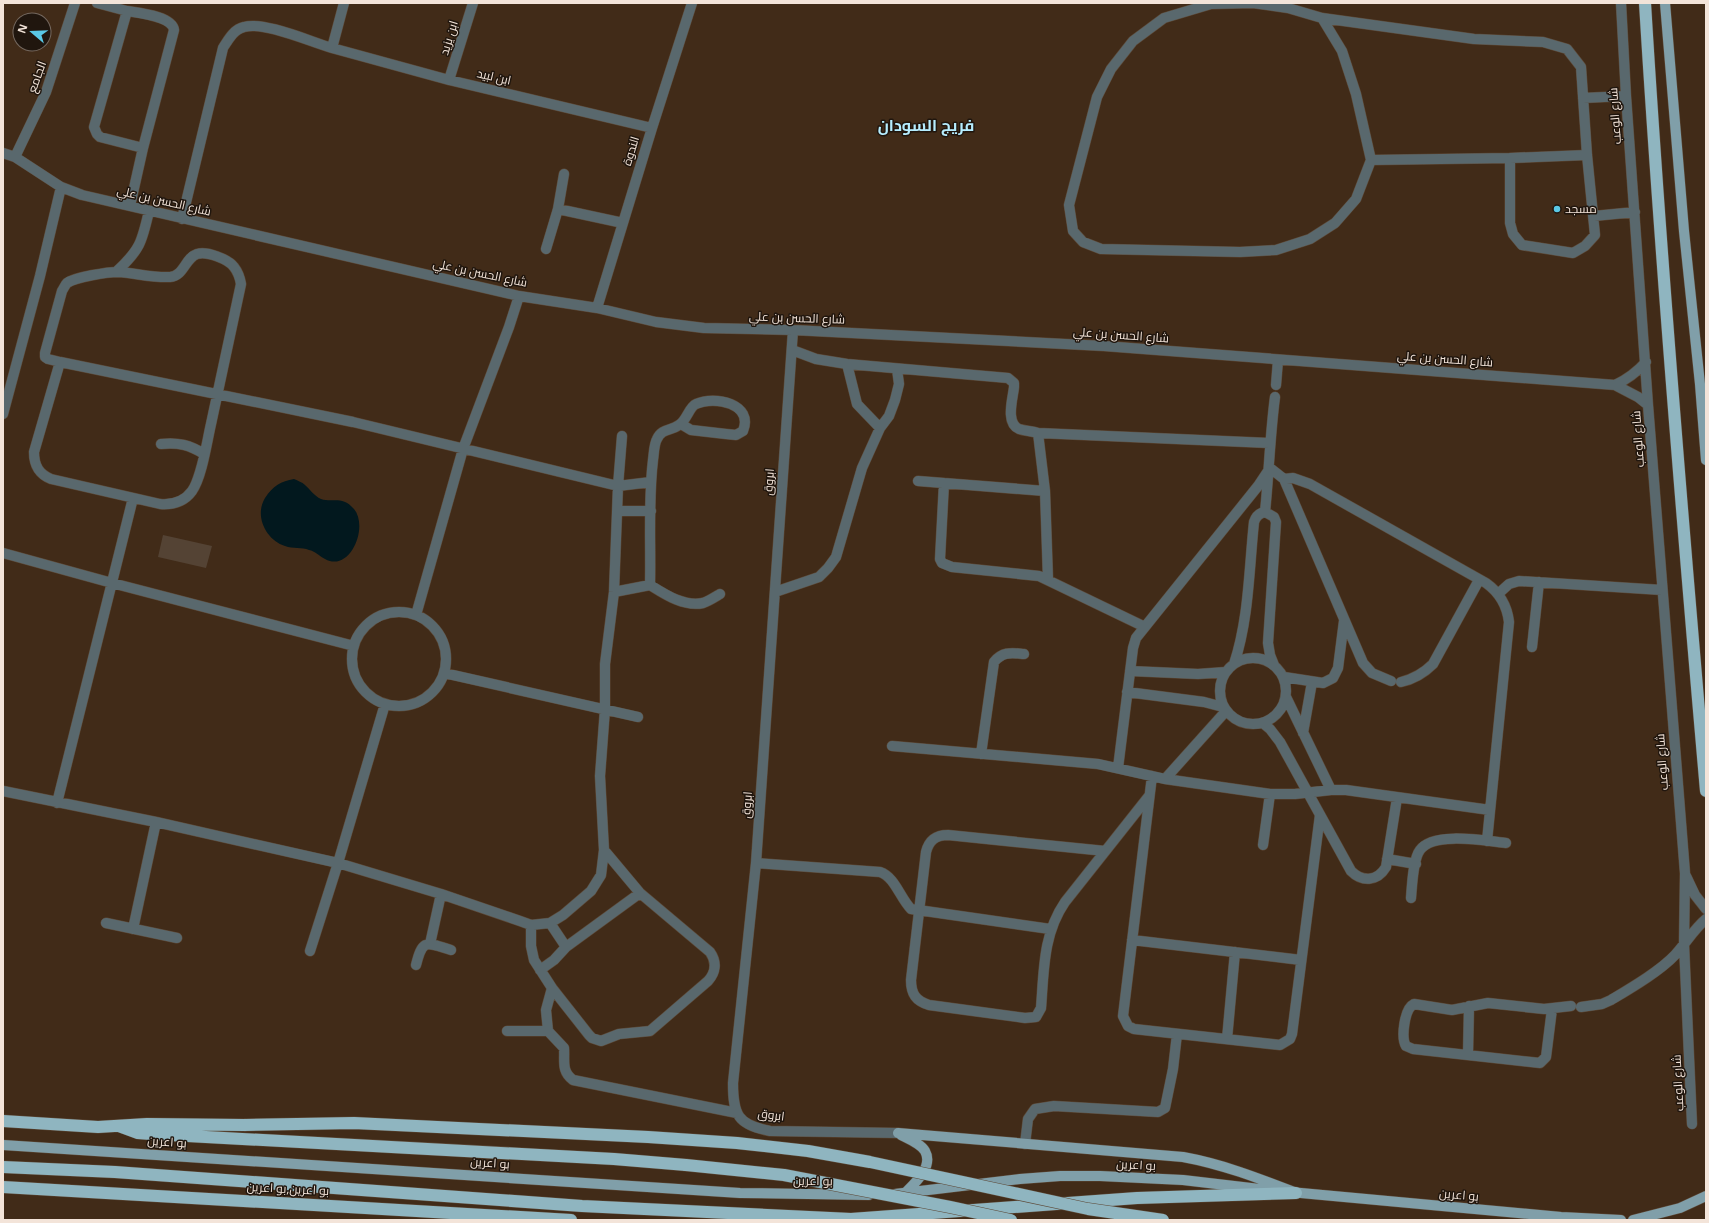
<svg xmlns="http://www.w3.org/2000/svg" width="1709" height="1223" font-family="'Open Sans',Cairo,sans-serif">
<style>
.green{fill:#544334}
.water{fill:#02181e}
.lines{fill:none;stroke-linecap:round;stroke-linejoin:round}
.minor-casing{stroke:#5d4937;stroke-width:11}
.major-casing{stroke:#5d4937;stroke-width:11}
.highway-casing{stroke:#5d4937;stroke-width:13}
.minor{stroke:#59686d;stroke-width:10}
.major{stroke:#809fa9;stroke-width:10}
.highway{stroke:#8fb5c0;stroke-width:12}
.highway-bridge-casing{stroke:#5d4937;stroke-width:13;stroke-linecap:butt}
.highway-bridge{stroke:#8fb5c0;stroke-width:12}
.poi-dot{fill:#5ac8e5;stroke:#20160e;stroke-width:1.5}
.labels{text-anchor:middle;stroke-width:3;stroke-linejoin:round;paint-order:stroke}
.street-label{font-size:12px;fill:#f3e4d9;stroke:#20160e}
.poi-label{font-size:12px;fill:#f3e4d9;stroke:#20160e;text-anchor:start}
.district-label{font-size:16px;font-weight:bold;fill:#b6edfe;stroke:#20160e}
</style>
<rect width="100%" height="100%" fill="#412b18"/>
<!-- green -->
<path class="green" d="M 163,535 L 212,546 L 206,568 L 158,557 Z"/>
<!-- water -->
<path class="water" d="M 294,479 C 298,481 302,482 305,485 C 310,489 314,496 321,499 C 333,503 342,495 354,509 C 369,527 350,573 325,559 C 319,556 315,551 309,550 C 302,547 293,549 285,546 C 266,540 254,516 265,498 C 273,486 281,481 294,479 Z"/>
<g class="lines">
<defs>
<path id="minor" d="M 97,3 L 127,11
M 1621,3 L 1626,96 L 1648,405 L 1685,873 L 1684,944 L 1692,1124
M 127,11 C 139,13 172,16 174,30 L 143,148 L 100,137 L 97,134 L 94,127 Z
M 1322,18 L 1342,51 L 1356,94 L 1371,160 L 1356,199 L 1335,223 L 1310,239 L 1276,250 L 1240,252 L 1101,249 L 1083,242 L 1073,231 L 1069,205 L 1097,97 L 1111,69 L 1133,41 L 1164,18 L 1211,4 L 1253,3 L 1288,8 L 1322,18 L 1474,39 L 1543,42 L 1567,49 L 1581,67 L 1587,155 L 1595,235 L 1585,246 L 1573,253 L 1522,245 L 1513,234 L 1510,223 L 1510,158 L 1371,160
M 332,48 L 449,80 L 652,128
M 449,80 L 473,3
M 1583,98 L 1626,96
M 3,153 L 15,157 L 61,187 L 82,195 L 519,296 L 597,308 L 656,322 L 704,328 L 793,330 L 1104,346 L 1615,385 L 1638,397 L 1648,405
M 15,157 L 46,92 L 75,3
M 1510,158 L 1587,155
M 130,206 L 143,148
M 558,209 L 564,174
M 1594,216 L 1635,212
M 182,219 L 223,48 C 228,40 234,29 244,27 C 264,21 311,42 332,48 L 344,3
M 546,249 L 558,209 L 623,223
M 116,272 C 140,250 142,242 149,211
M 597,308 L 652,128 L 692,3
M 793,330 L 756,863 L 733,1083 C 733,1115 738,1125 770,1131 L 898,1133
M 792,350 L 816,359 L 847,364 L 1008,378 L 1014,383 L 1014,387 C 1013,398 1005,423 1019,429 C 1025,431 1032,431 1038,433 L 1269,443
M 60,362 L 34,452 C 34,466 39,474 51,479 L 160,504 C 172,505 184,502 192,491 C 202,477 207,441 211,424 C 221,377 231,330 241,284 C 240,278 238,272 234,267 C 228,259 207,251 197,254 C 185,258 184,276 170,277 C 153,278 135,273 118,272 C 108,272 75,277 67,283 C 65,285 64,288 62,291 L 45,353 L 45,357 L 48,359 L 60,362 L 353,422 L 618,486 L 651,482
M 847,364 L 857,404 L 880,428
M 1276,385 L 1278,360
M 1615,385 C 1628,379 1636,373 1646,362
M 3,414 L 40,276 L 61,187
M 1038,433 L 1045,491 L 1048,579
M 161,444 C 178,442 190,445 204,454
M 1284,479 L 1363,663 L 1372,673 L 1391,681
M 918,481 L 1045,491
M 944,483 L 940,559 L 942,563 L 952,567 L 1039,576 L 1145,627
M 617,511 L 651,511
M 1265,512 C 1269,473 1270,435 1275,397
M 3,553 L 112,583 L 354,646
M 650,585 C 651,544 648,501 653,460 C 654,453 654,444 657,439 C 662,428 671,431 679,425 C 687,420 689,407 696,404 C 715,395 754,404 743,431 L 736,435 L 726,434 L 691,430 L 681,424
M 614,592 L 650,585 C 666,595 684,607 703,603 C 709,601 715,597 720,594
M 775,592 L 819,577 L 828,568 L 836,557 L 862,468 L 880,428 L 889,416 L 895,400 L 899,384 L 897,369
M 1498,594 L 1509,584 L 1519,581 L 1662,590
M352 659a47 47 0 1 1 94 0a47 47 0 1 1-94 0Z
M 416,615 L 463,449 L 509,327 L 519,296
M 1532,647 L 1539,582
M1220 691a33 33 0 1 1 66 0a33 33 0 1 1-66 0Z
M 1234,664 C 1249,619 1249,569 1254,522 C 1256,516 1259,513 1265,512 L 1274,517 L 1276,522 L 1268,643 L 1270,655 L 1274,665
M 1130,671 L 1198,674 L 1226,672
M 444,673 L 638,717
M 1284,677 L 1323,683 L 1333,678 L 1338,668 L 1344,621
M 1401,682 C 1414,679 1423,674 1433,664 L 1479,580
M 1127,692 L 1204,702 L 1223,707
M 1286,697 L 1331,790
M 1264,724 L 1270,729 L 1280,742 L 1351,871 C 1362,882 1377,882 1386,867 L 1397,798
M 1303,733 L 1312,682
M 892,746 L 1098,764 L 1165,779 L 1270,794 L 1295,794 L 1331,790 L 1346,790 L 1490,810
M 981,754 L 994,662 C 1003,651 1012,653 1024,654
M 1118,768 L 1133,648 L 1136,638 L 1258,486 L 1270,468 L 1284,479 L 1293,478 L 1310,484 L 1486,583 C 1500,593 1507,605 1509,622 L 1487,841
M 1152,776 L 1123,1016 L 1128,1026 L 1134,1029 L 1280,1045 L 1290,1039 L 1292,1034 L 1320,815
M 1165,779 L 1226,711
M 3,791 L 156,822 L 338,863 L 441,894 L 520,921 L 531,925 L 550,923 L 563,915 L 591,891 L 601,875 L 604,850 L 600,776 L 605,709 L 605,664 L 614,592 L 618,486 L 622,436
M 57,803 L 133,498
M 1263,845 L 1270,794
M 1105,851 L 948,835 C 936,835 929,840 926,852 L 911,980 C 911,994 916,1001 929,1005 L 1025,1018 L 1036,1017 L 1041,1008 C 1044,970 1043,934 1065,902 L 1149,796
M 1387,859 L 1416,864
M 756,863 L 880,872 C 895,877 900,898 911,909 L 1050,929
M 1686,876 L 1695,895 L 1706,909
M 1411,898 C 1412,886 1413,859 1420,850 C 1433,831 1486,841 1506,843
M 106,923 L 177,938
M 550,923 L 566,947
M 531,925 L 531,946 L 534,960 L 552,988 L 589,1035 L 592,1038 L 601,1041 L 619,1034 L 650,1031 L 708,981 C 716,972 717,962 710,952 L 640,893 L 604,850
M 133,929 L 156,822
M 1132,940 L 1301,960
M 430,944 L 441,894
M 310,951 L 338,863 L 385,704
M 416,965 C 423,937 427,943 451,950
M 540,970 L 554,960 L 566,947 L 640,893
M 1581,1007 L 1602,1004 L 1611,1000 C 1631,988 1660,971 1675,955 C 1686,943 1694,929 1706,919
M 1552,1009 L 1546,1057 L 1540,1063 L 1413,1049 L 1406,1046 C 1401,1038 1404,1009 1414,1004 L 1452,1010 L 1488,1003 L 1544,1009 L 1571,1006
M 507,1031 L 548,1031 L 564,1048 C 565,1061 561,1071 573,1080 L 737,1113
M 548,1031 L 546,1010 L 552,988
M 1227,1039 L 1235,952
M 1468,1055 L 1469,1006
M 1025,1144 L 1028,1119 L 1035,1109 L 1054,1106 L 1158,1112 L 1165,1108 L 1173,1069 L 1177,1034"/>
<path id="major" d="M 1665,3 L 1684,231 L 1700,384 L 1706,460
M 898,1133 L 1183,1157 C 1222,1164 1258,1178 1294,1192
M 901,1135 C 909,1139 921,1144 925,1151 C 934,1167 914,1184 904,1194
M 3,1145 L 740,1193 L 869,1195
M 1290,1192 L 1561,1217 L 1621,1220
M 895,1194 L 1020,1179 L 1060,1176 L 1100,1176 L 1183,1180 L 1268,1190
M 1633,1220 L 1680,1208 L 1706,1196"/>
<path id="highway" d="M 1645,3 C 1661,266 1683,529 1706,791
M 3,1121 L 98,1127 L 147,1124 L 244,1125
M 119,1126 L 138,1133 L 151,1134 L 614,1159 L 686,1165
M 3,1167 L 115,1172 L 582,1206 L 851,1219 L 1137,1198 L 1296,1193
M 3,1187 L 571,1220"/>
</defs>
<!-- minor casing -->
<use href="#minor" class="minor-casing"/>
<!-- major casing -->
<use href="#major" class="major-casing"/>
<!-- highway casing -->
<use href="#highway" class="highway-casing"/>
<!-- minor -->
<use href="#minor" class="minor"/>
<!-- major -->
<use href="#major" class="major"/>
<!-- highway -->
<use href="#highway" class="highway"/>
<defs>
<path id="highway-bridge" d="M 244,1125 L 354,1123 L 648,1137 L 737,1143 L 808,1151 L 870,1162 L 1088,1209 L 1163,1220
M 686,1165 L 784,1175 L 950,1207 L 1011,1220"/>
</defs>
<!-- highway-bridge casing -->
<use href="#highway-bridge" class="highway-bridge-casing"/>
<!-- highway-bridge -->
<use href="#highway-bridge" class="highway-bridge"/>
</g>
<!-- markers -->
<circle class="poi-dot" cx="1557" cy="209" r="4"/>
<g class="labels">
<!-- street labels -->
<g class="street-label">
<text transform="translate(449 38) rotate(-73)" y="4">ابن يزيد</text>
<text transform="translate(37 77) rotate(-70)" y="4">الجامع</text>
<text transform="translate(494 77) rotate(13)" y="4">ابن لبيد</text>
<text transform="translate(1615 116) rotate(-94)" y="4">شارع الوعب</text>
<text transform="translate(631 151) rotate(-73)" y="4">الندوة</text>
<text transform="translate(164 201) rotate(13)" y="4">شارع الحسن بن علي</text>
<text transform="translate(480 273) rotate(12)" y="4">شارع الحسن بن علي</text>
<text transform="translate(797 318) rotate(2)" y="4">شارع الحسن بن علي</text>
<text transform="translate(1121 335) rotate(4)" y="4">شارع الحسن بن علي</text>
<text transform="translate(1445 359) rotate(4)" y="4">شارع الحسن بن علي</text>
<text transform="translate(1638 439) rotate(-94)" y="4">شارع الوعب</text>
<text transform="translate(769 482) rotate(-86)" y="4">ابروق</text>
<text transform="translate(1662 762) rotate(-94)" y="4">شارع الوعب</text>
<text transform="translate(747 805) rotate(-86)" y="4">ابروق</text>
<text transform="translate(1678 1083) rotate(-93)" y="4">شارع الوعب</text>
<text transform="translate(771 1115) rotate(7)" y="4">ابروق</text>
<text transform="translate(167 1142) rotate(4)" y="4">بو اعرين</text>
<text transform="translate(490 1163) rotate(4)" y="4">بو اعرين</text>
<text transform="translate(1136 1165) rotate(3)" y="4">بو اعرين</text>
<text transform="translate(813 1181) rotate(1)" y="4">بو اعرين</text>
<text transform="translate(288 1189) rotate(3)" y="4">بو اعرين,بو اعرين</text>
<text transform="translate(1459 1195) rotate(5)" y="4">بو اعرين</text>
</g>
<!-- poi labels -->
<g class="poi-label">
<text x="1565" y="213">مسجد</text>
</g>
<!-- district labels -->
<g class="district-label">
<text x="926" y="131">فريج السودان</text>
</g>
</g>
<!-- border -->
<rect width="1709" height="1223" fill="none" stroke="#f3e4d9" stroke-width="8"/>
<!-- north arrow -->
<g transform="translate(32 32) rotate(289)"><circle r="19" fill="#20160e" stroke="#74685f"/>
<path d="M0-3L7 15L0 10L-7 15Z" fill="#5ac8e5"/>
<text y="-6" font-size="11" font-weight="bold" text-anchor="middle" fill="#f3e4d9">N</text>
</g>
</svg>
